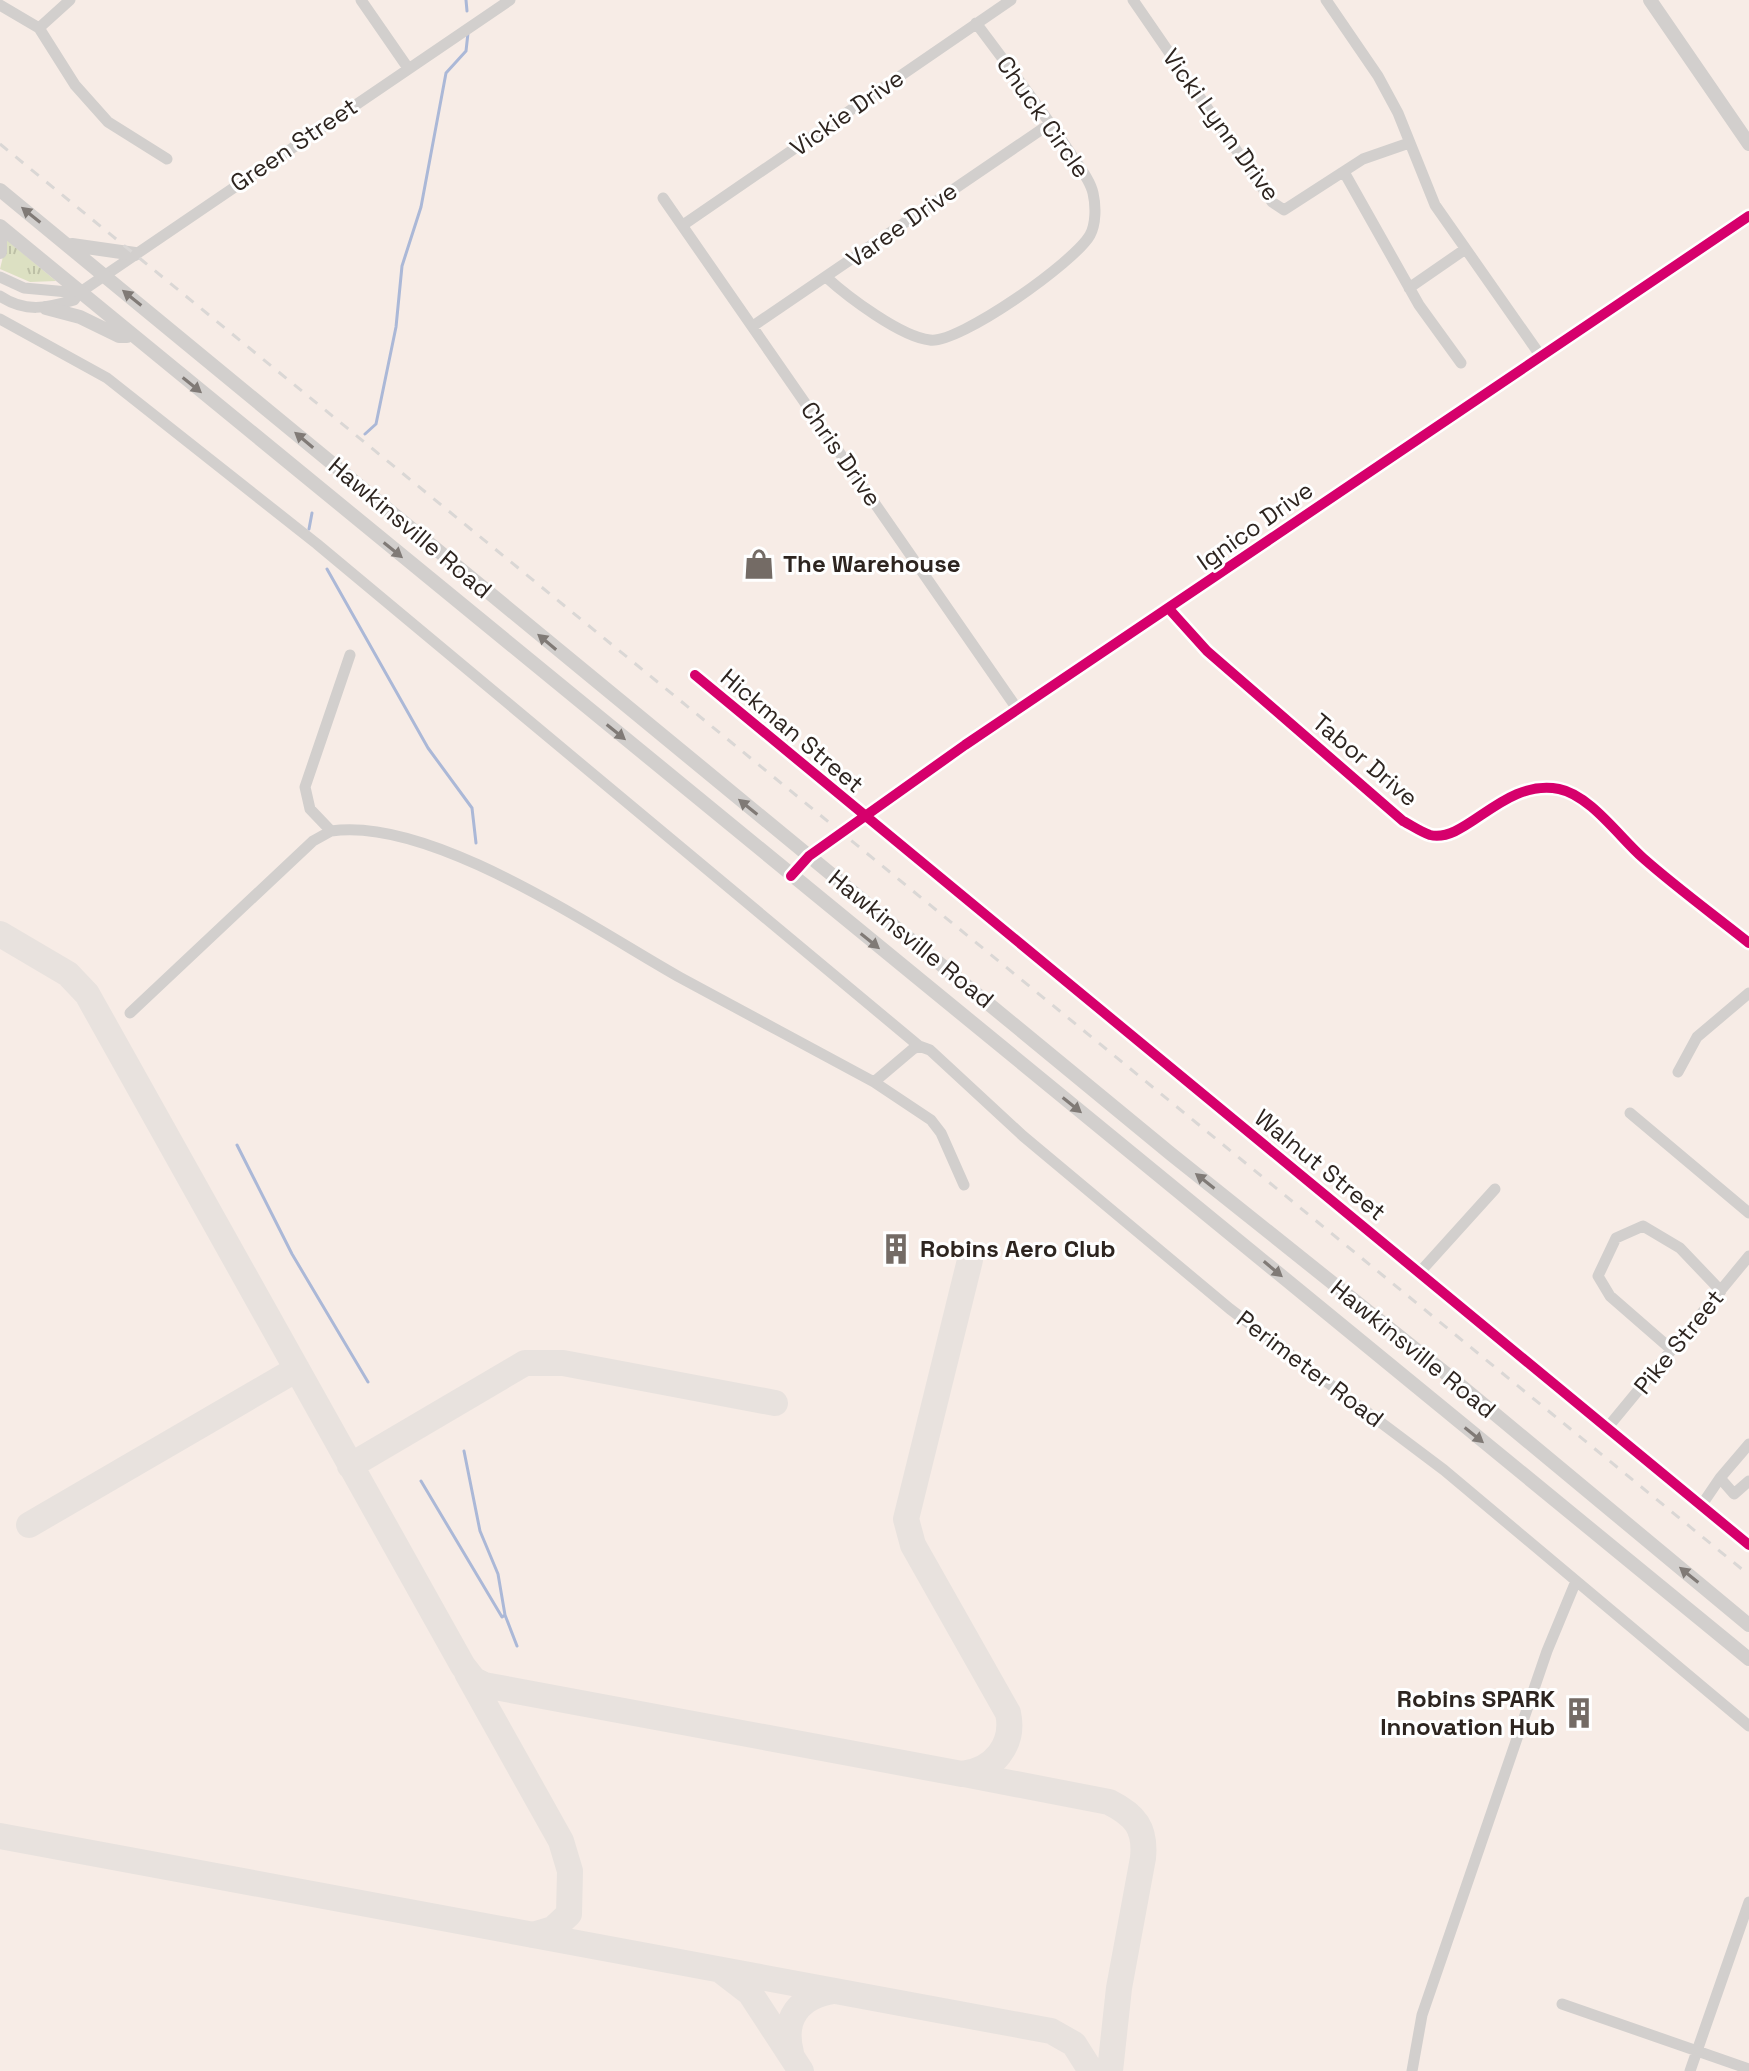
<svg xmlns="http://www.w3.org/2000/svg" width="1749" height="2071" font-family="'Space Grotesk',sans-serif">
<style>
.grass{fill:url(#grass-tufts)}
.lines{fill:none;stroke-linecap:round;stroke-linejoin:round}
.stream{stroke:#abb8d7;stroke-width:3}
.taxiway{stroke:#e8e2de;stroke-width:26}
.minor{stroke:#d2cfcd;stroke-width:11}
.major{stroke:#d2cfcd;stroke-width:14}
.rail{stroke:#dad7d5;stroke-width:3;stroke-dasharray:10 10;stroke-linecap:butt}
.cycleway-casing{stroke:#fff;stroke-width:15}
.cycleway{stroke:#d6006c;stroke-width:10}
.oneway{fill:#807a76}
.labels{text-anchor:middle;stroke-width:6;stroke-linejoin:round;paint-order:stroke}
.street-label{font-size:24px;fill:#2e2520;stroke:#fff}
.poi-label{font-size:24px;font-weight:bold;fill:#2e2520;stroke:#fff;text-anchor:start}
</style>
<defs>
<pattern id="grass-tufts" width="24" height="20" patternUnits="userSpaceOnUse" patternTransform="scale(2)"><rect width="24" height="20" fill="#dce0c2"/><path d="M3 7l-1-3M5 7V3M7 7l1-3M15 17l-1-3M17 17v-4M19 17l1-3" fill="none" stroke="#bdc0a6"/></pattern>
</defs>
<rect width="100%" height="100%" fill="#f7ece6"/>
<!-- grass -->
<path class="grass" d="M 7,240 L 56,281 L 30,282 L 0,269 Z"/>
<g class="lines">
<!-- stream -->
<path class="stream" d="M 466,0 L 467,11
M 365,434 L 376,424 L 396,327 L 402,266 L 421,207 L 446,73 L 466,51 L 468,33
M 309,529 L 312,513
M 327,569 L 428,748 L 472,808 L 476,843
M 237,1145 L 292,1254 L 368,1382
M 464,1451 L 480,1531 L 498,1574 L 505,1615 L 517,1646
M 421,1481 L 502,1617 L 505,1615"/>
<!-- taxiway -->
<path class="taxiway" d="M 0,934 L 68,974 L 87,994 L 463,1666 L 474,1680 L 484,1685 L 962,1774 C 993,1771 1015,1745 1008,1713 L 913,1545 L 906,1519 L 970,1260
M 350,1466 L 525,1363 L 563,1363 L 775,1403
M 29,1525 L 297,1369
M 467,1673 L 561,1841 L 570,1871 L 569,1914 L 553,1929 L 533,1935
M 964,1774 L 1109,1802 C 1135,1815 1146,1828 1143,1858 L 1119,1988 L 1110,2071
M 0,1836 L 1051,2031 L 1074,2044 L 1091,2071
M 724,1973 L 750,1993 L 801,2071
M 791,2053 C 782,2018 799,1997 833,1991"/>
<!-- minor -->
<path class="minor" d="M 361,0 L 408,68
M 1133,0 L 1272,202 L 1284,210 L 1363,159 L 1409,143
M 1326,0 L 1378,76 L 1398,113 L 1435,205 L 1540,355
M 0,5 L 39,28 L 75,85 L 108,122 L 167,159
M 39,28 L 70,0
M 1344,172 L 1419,305 L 1461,363
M 663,198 L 1018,710
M 683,225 L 1011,0
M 0,277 L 24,288 L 79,293
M 826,277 C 848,297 901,337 930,340 C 959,344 1075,262 1090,235 C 1096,224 1096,206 1093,193 C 1090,179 1077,164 1069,151 C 1040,107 1008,66 976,23
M 1409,288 L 1464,250
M 0,296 C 25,313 47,308 74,300 L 79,293 L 510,0
M 0,319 L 107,378 L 317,544 L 919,1046
M 753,326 L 1051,123
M 1170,610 L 1207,651 L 1403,821 C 1411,825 1421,832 1430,835 C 1466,844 1503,778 1559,789 C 1590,795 1620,838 1643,858 C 1677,888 1714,915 1749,943
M 350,655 L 305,787 L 310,809 L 331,831 C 431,816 594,929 681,978 C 745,1013 810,1047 874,1082 L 931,1120 L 941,1133 L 964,1185
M 695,675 L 1749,1545
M 791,876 L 809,856 L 965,745 L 1749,216
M 130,1013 L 313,841 L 331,831
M 1678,1072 L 1697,1037 L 1749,993
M 874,1082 L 913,1049 L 919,1046 L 930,1050 L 1023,1136 L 1230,1309 L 1444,1470 L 1749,1726
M 1630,1113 L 1749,1213
M 1420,1272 L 1495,1189
M 1672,1350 L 1610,1296 L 1598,1276 L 1616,1238 L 1643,1226 L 1680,1248 L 1721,1291
M 1608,1427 L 1749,1256
M 1749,1444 L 1720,1478 L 1734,1494 L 1749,1481
M 1701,1506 L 1720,1478
M 1562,2004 L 1749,2069
M 1412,2071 L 1422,2015 L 1547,1651 L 1576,1581
M 1690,2071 L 1749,1902"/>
<!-- major -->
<path class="major" d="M 1650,0 L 1749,144
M 0,190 L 1171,1154 L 1454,1380 L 1749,1625
M 0,226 L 1749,1659
M 0,233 L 0,252
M 72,245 L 135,254
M 46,308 L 80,317 L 119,336 L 127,336"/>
<!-- rail -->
<path class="rail" d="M 0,144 L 1749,1575"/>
<defs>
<path id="cycleway" d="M 1170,610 L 1207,651 L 1403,821 C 1411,825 1421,832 1430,835 C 1466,844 1503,778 1559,789 C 1590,795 1620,838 1643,858 C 1677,888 1714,915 1749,943
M 695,675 L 1749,1545
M 791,876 L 809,856 L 965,745 L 1749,216"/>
</defs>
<!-- cycleway casing -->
<use href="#cycleway" class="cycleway-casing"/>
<!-- cycleway -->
<use href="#cycleway" class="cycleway"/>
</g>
<!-- one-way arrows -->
<defs><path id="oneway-solid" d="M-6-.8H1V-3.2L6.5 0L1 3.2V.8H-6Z" transform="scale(2)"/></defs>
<g class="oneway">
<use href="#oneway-solid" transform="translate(31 215) rotate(-141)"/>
<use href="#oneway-solid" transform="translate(132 298) rotate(-141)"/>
<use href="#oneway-solid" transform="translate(192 385) rotate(39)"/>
<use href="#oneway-solid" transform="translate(304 440) rotate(-140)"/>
<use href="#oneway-solid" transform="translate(393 550) rotate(39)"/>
<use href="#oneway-solid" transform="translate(547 642) rotate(-140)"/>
<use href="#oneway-solid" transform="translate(616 732) rotate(39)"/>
<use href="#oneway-solid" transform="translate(748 807) rotate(-141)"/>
<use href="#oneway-solid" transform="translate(870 941) rotate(39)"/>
<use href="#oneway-solid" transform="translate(1072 1105) rotate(39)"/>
<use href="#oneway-solid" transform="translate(1205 1181) rotate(-142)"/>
<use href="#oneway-solid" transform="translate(1273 1269) rotate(40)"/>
<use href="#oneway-solid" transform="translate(1474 1435) rotate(39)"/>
<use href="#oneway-solid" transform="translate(1689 1575) rotate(-141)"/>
</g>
<!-- icons -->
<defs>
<symbol id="shop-bare" viewBox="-9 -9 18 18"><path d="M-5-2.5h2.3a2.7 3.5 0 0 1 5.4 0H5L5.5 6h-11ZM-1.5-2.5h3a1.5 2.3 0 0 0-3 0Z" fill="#746b65" stroke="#fff" stroke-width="2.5" paint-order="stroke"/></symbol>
<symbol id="building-bare" viewBox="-9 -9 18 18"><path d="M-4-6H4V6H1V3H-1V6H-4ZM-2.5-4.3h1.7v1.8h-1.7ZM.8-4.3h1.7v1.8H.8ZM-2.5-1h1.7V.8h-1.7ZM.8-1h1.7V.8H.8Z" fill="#746b65" stroke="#fff" stroke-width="2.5" paint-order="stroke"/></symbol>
</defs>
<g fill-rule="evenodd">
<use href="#shop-bare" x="737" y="542" width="44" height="44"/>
<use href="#building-bare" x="874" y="1227" width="44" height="44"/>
<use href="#building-bare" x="1557" y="1691" width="44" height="44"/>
</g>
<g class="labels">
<!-- street labels -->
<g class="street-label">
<text transform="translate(847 113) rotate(-35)" y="8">Vickie Drive</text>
<text transform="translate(1043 117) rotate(55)" y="8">Chuck Circle</text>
<text transform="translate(1221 125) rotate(54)" y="8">Vicki Lynn Drive</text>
<text transform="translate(294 145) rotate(-34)" y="8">Green Street</text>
<text transform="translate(902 225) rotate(-35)" y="8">Varee Drive</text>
<text transform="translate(841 454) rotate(55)" y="8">Chris Drive</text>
<text transform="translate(1255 526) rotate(-35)" y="8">Ignico Drive</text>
<text transform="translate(410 528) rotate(40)" y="8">Hawkinsville Road</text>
<text transform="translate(792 731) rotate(40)" y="8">Hickman Street</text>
<text transform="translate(1365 760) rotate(40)" y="8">Tabor Drive</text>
<text transform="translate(911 939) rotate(39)" y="8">Hawkinsville Road</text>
<text transform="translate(1320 1165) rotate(39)" y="8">Walnut Street</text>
<text transform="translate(1679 1342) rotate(-51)" y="8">Pike Street</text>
<text transform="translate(1413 1349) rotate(39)" y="8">Hawkinsville Road</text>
<text transform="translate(1310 1369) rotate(37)" y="8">Perimeter Road</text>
</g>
<!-- poi labels -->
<g class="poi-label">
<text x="783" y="572">The Warehouse</text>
<text x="920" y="1257">Robins Aero Club</text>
<text x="1555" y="1707" text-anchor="end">Robins SPARK<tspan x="1555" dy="28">Innovation Hub</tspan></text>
</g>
</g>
</svg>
